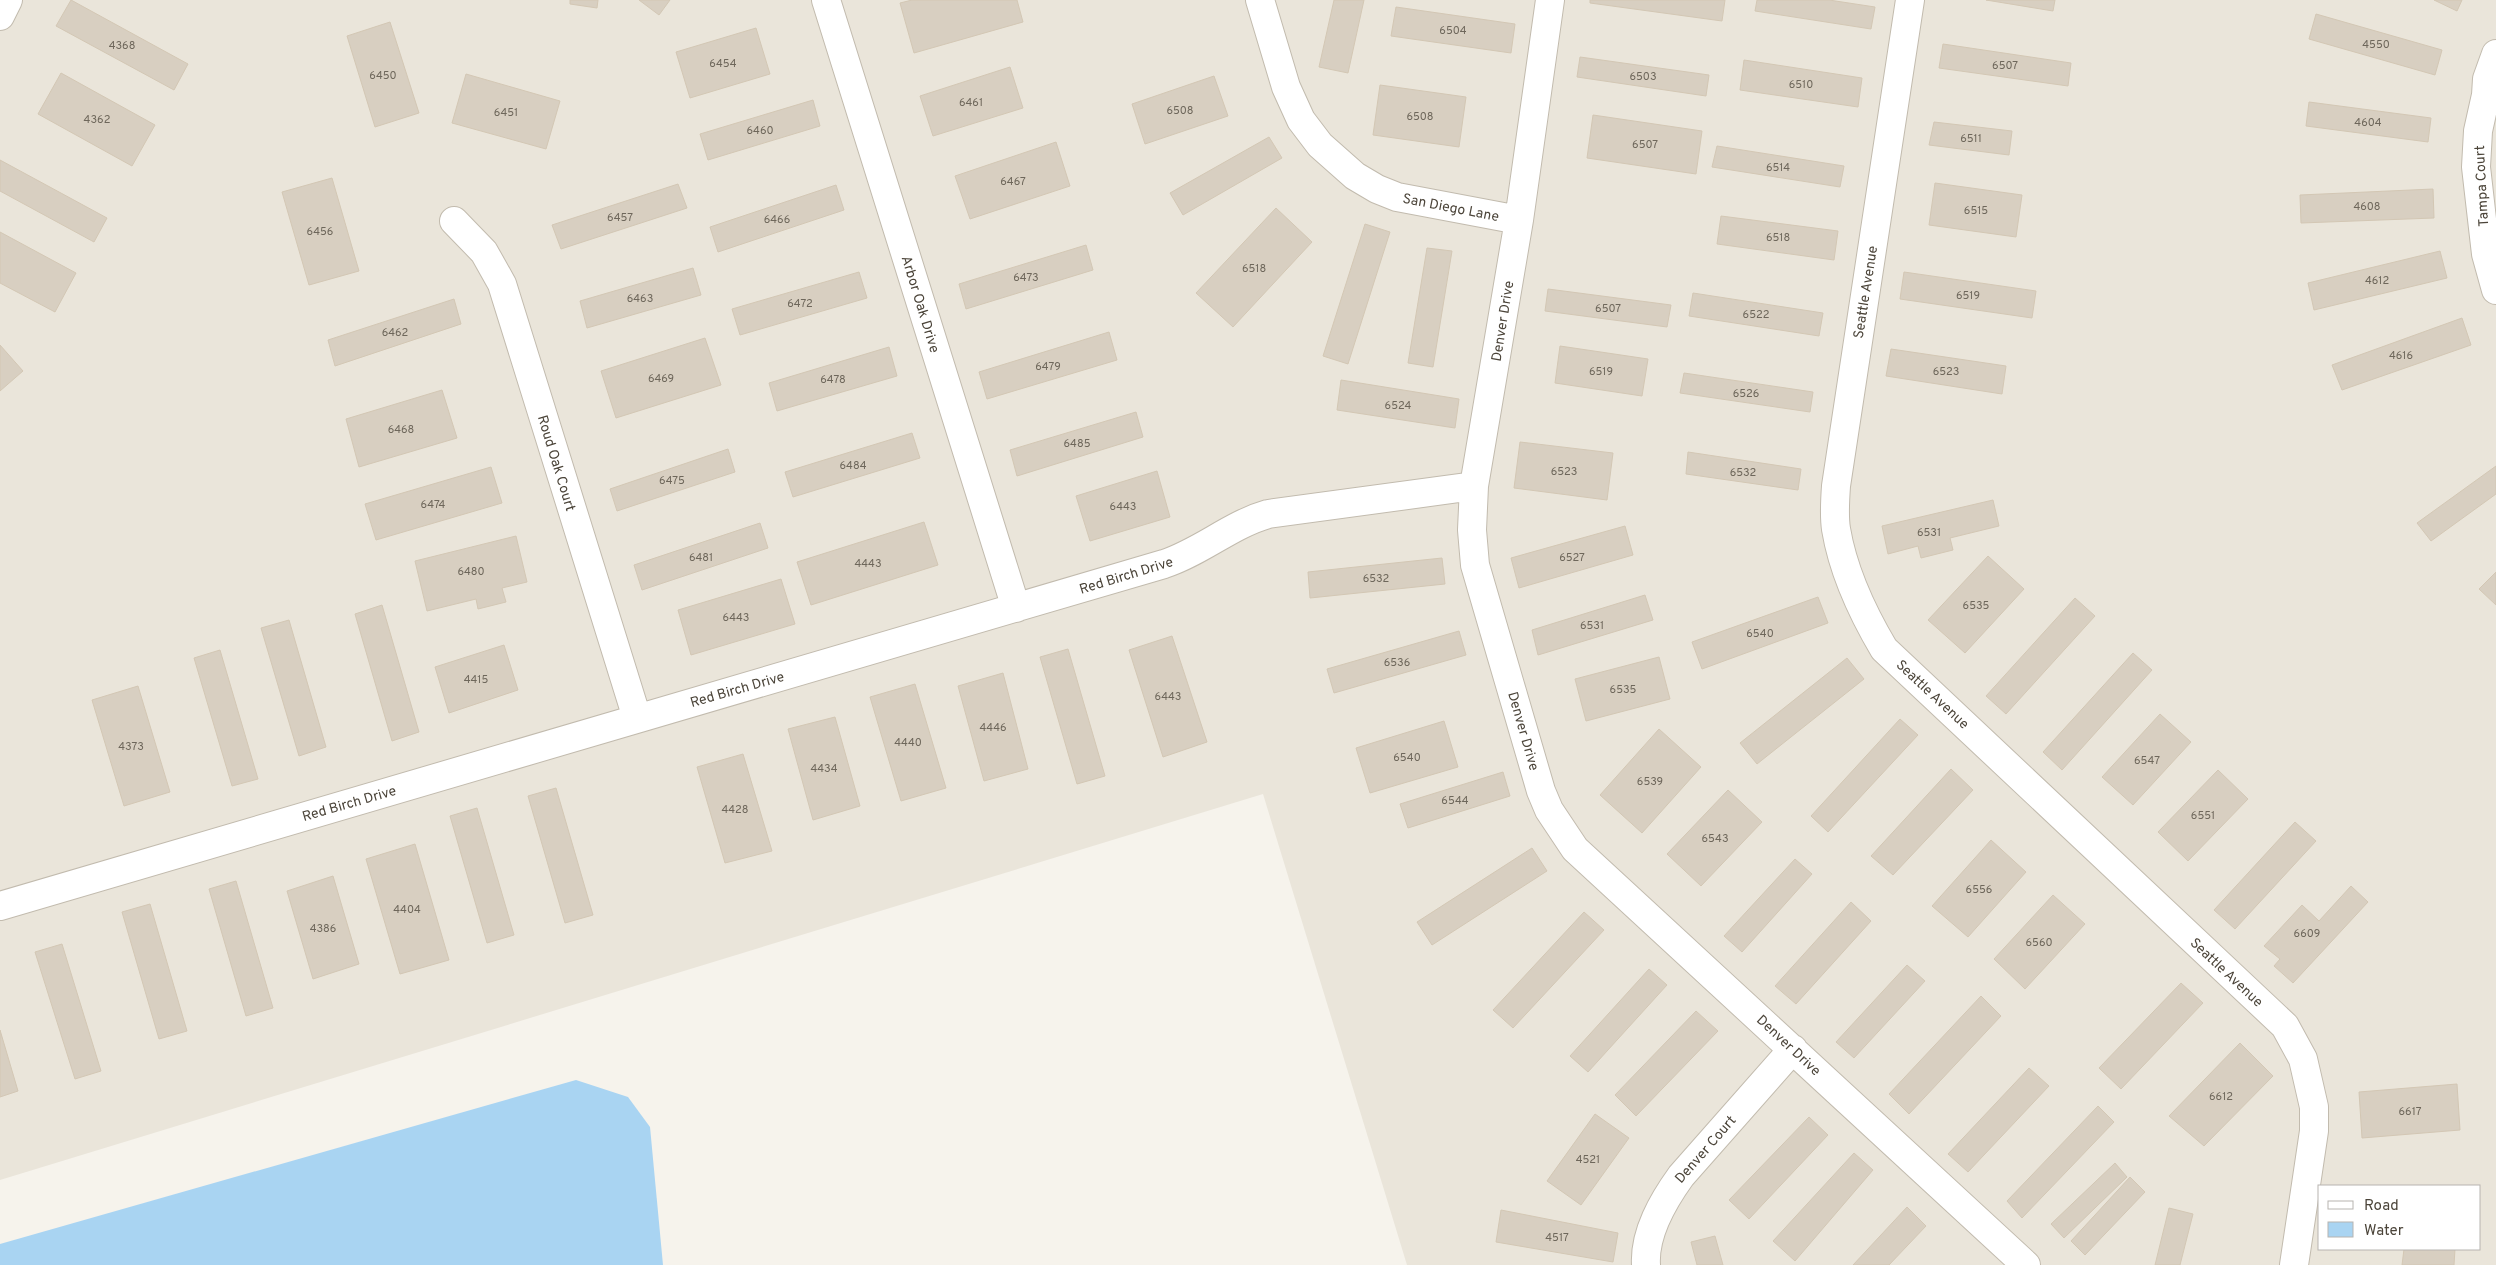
<svg xmlns="http://www.w3.org/2000/svg" width="2496" height="1265" font-family="Overpass,sans-serif">
<style>
.residential{fill:#eae5da;fill-rule:evenodd}
.water{fill:#a9d4f2}
.building{fill:#d8cfc1;stroke:#d3c7b4}
.lines{fill:none;stroke-linecap:round;stroke-linejoin:round}
.minor-casing{stroke:#c2bbae;stroke-width:30}
.minor{stroke:#fff;stroke-width:28}
.labels{text-anchor:middle;stroke-width:4.5;stroke-linejoin:round;paint-order:stroke}
.number-label{font-size:11px;fill:#6e675b}
.street-label{font-size:14px;fill:#4b4439;stroke:#fff}
</style>
<rect width="100%" height="100%" fill="#f6f3ec"/>
<!-- residential -->
<path class="residential" d="M 0,0 L 2496,0 L 2496,1265 L 1407,1265 L 1263,794 L 0,1180 ZM 2320,1186 L 2480,1186 L 2480,1249 L 2320,1249 Z"/>
<!-- water -->
<path class="water" d="M 576,1080 L 628,1097 L 650,1127 L 663,1265 L 0,1265 L 0,1244 Z"/>
<!-- building -->
<path class="building" d="M 71,0 L 188,64 L 174,90 L 56,26 Z
M 570,0 L 598,0 L 597,8 L 570,4 Z
M 639,0 L 670,0 L 659,15 Z
M 912,0 L 1017,0 L 1023,22 L 914,53 L 900,3 Z
M 1334,0 L 1364,0 L 1348,73 L 1319,67 Z
M 1590,0 L 1725,0 L 1722,21 L 1590,3 Z
M 1757,0 L 1829,0 L 1875,7 L 1871,29 L 1755,11 Z
M 1986,0 L 2055,0 L 2053,11 Z
M 2434,0 L 2462,0 L 2457,11 Z
M 1396,7 L 1515,24 L 1511,53 L 1391,36 Z
M 2316,14 L 2442,50 L 2435,75 L 2309,39 Z
M 390,22 L 419,113 L 375,127 L 347,36 Z
M 756,28 L 770,74 L 690,98 L 676,52 Z
M 1943,44 L 2071,63 L 2068,86 L 1939,68 Z
M 1580,57 L 1709,75 L 1706,96 L 1577,77 Z
M 1744,60 L 1862,78 L 1858,107 L 1740,90 Z
M 1010,67 L 1023,108 L 933,136 L 920,96 Z
M 61,73 L 155,125 L 132,166 L 38,114 Z
M 466,74 L 560,101 L 546,149 L 452,123 Z
M 1214,76 L 1228,116 L 1145,144 L 1132,104 Z
M 1380,85 L 1466,97 L 1459,147 L 1373,135 Z
M 813,100 L 820,126 L 708,160 L 700,134 Z
M 2309,102 L 2431,118 L 2428,142 L 2306,126 Z
M 1593,115 L 1702,131 L 1696,174 L 1587,158 Z
M 1934,122 L 2012,131 L 2009,155 L 1929,145 Z
M 1269,137 L 1282,158 L 1183,215 L 1170,193 Z
M 1056,142 L 1070,186 L 970,219 L 955,176 Z
M 1717,146 L 1844,166 L 1840,187 L 1712,167 Z
M 0,160 L 107,218 L 94,242 L 0,191 Z
M 332,178 L 359,271 L 309,285 L 282,192 Z
M 1935,183 L 2022,195 L 2016,237 L 1929,225 Z
M 678,184 L 687,208 L 561,249 L 552,225 Z
M 836,185 L 844,210 L 718,252 L 710,227 Z
M 2433,189 L 2434,218 L 2301,223 L 2300,195 Z
M 1276,208 L 1312,242 L 1233,327 L 1196,293 Z
M 1721,216 L 1838,231 L 1834,260 L 1717,244 Z
M 1365,224 L 1390,232 L 1348,364 L 1323,356 Z
M 0,232 L 76,273 L 55,312 L 0,283 Z
M 1086,245 L 1093,270 L 966,309 L 959,284 Z
M 1427,248 L 1452,251 L 1433,367 L 1408,363 Z
M 2440,251 L 2447,278 L 2314,310 L 2308,283 Z
M 693,268 L 701,295 L 587,328 L 580,301 Z
M 859,272 L 867,298 L 740,335 L 732,309 Z
M 1904,272 L 2036,291 L 2032,318 L 1900,299 Z
M 1548,289 L 1671,305 L 1667,327 L 1545,311 Z
M 1693,293 L 1823,313 L 1819,336 L 1689,316 Z
M 454,299 L 461,324 L 335,366 L 328,340 Z
M 2462,318 L 2471,345 L 2342,390 L 2332,365 Z
M 1109,332 L 1117,360 L 987,399 L 979,372 Z
M 705,338 L 721,385 L 616,418 L 601,371 Z
M 0,345 L 23,371 L 0,391 Z
M 1560,346 L 1648,359 L 1642,396 L 1555,383 Z
M 889,347 L 897,376 L 777,411 L 769,383 Z
M 1891,349 L 2006,366 L 2002,394 L 1886,376 Z
M 1684,373 L 1813,392 L 1810,412 L 1680,393 Z
M 1341,380 L 1459,399 L 1455,428 L 1337,410 Z
M 442,390 L 457,438 L 359,467 L 346,419 Z
M 1136,412 L 1143,437 L 1017,476 L 1010,450 Z
M 912,433 L 920,458 L 793,497 L 785,472 Z
M 1520,442 L 1613,453 L 1607,500 L 1514,488 Z
M 728,449 L 735,472 L 617,511 L 610,489 Z
M 1688,452 L 1801,469 L 1798,490 L 1686,474 Z
M 2496,466 L 2496,494 L 2431,541 L 2417,523 Z
M 491,467 L 502,503 L 376,540 L 365,504 Z
M 1157,471 L 1170,517 L 1090,541 L 1076,496 Z
M 1993,500 L 1999,526 L 1950,538 L 1953,550 L 1921,558 L 1918,546 L 1888,554 L 1882,526 Z
M 924,522 L 938,565 L 811,605 L 797,562 Z
M 760,523 L 768,548 L 642,590 L 634,565 Z
M 1625,526 L 1633,555 L 1519,588 L 1511,558 Z
M 516,536 L 527,582 L 502,588 L 506,602 L 478,609 L 476,599 L 427,611 L 415,561 Z
M 1988,556 L 2024,589 L 1965,653 L 1928,620 Z
M 1442,558 L 1445,584 L 1310,598 L 1308,572 Z
M 2496,572 L 2496,605 L 2479,589 Z
M 781,579 L 795,624 L 691,655 L 678,610 Z
M 1645,595 L 1653,620 L 1538,655 L 1532,630 Z
M 1818,597 L 1828,623 L 1702,669 L 1692,642 Z
M 2075,598 L 2095,616 L 2006,714 L 1986,696 Z
M 382,605 L 419,732 L 392,741 L 355,614 Z
M 289,620 L 326,747 L 299,756 L 261,628 Z
M 1459,631 L 1466,655 L 1334,693 L 1327,669 Z
M 1172,636 L 1207,742 L 1163,757 L 1129,650 Z
M 504,645 L 518,690 L 449,713 L 435,667 Z
M 1068,649 L 1105,776 L 1077,784 L 1040,657 Z
M 220,650 L 258,779 L 232,786 L 194,658 Z
M 2133,653 L 2152,670 L 2062,770 L 2043,752 Z
M 1659,657 L 1670,699 L 1586,721 L 1575,679 Z
M 1847,658 L 1864,679 L 1757,764 L 1740,743 Z
M 1003,673 L 1028,769 L 984,781 L 958,686 Z
M 915,684 L 946,788 L 901,801 L 870,697 Z
M 138,686 L 170,792 L 124,806 L 92,700 Z
M 2160,714 L 2191,742 L 2133,805 L 2102,777 Z
M 835,717 L 860,806 L 813,820 L 788,729 Z
M 1900,719 L 1918,735 L 1828,832 L 1811,816 Z
M 1444,721 L 1458,767 L 1370,793 L 1356,748 Z
M 1659,729 L 1701,767 L 1642,833 L 1600,795 Z
M 743,754 L 772,851 L 725,863 L 697,767 Z
M 1951,769 L 1973,790 L 1893,875 L 1871,856 Z
M 2218,770 L 2248,799 L 2188,861 L 2158,832 Z
M 1503,772 L 1510,796 L 1408,828 L 1400,804 Z
M 556,788 L 593,915 L 565,923 L 528,796 Z
M 1728,790 L 1762,822 L 1701,886 L 1667,854 Z
M 477,808 L 514,935 L 487,943 L 450,816 Z
M 2295,822 L 2316,841 L 2235,929 L 2214,910 Z
M 1991,840 L 2026,872 L 1968,937 L 1932,906 Z
M 415,844 L 449,960 L 400,974 L 366,859 Z
M 1532,848 L 1547,871 L 1432,945 L 1417,922 Z
M 1795,859 L 1812,874 L 1742,952 L 1724,936 Z
M 333,876 L 359,964 L 313,979 L 287,891 Z
M 236,881 L 273,1008 L 246,1016 L 209,889 Z
M 2351,886 L 2368,902 L 2293,983 L 2274,966 L 2280,959 L 2264,946 L 2302,905 L 2319,921 Z
M 2053,895 L 2085,924 L 2025,989 L 1994,959 Z
M 1851,902 L 1871,921 L 1796,1004 L 1775,986 Z
M 150,904 L 187,1031 L 159,1039 L 122,912 Z
M 1584,912 L 1604,930 L 1513,1028 L 1493,1010 Z
M 62,944 L 101,1071 L 75,1079 L 35,952 Z
M 1907,965 L 1925,981 L 1854,1058 L 1836,1042 Z
M 1649,969 L 1667,985 L 1588,1072 L 1570,1056 Z
M 2181,983 L 2203,1003 L 2121,1089 L 2099,1068 Z
M 1981,996 L 2001,1016 L 1909,1114 L 1889,1094 Z
M 1696,1011 L 1718,1031 L 1636,1116 L 1615,1095 Z
M 0,1030 L 18,1091 L 0,1097 Z
M 2240,1043 L 2273,1076 L 2204,1146 L 2169,1116 Z
M 2029,1068 L 2049,1086 L 1968,1172 L 1948,1154 Z
M 2457,1084 L 2460,1130 L 2362,1138 L 2359,1092 Z
M 2098,1106 L 2114,1122 L 2022,1218 L 2007,1201 Z
M 1595,1114 L 1629,1138 L 1581,1205 L 1547,1181 Z
M 1809,1117 L 1828,1135 L 1749,1219 L 1729,1200 Z
M 1854,1153 L 1873,1170 L 1795,1261 L 1773,1241 Z
M 2115,1163 L 2127,1177 L 2064,1238 L 2051,1224 Z
M 2130,1177 L 2145,1192 L 2085,1255 L 2071,1241 Z
M 1907,1207 L 1926,1226 L 1889,1265 L 1853,1265 Z
M 2169,1208 L 2193,1214 L 2180,1265 L 2155,1265 Z
M 1501,1210 L 1618,1233 L 1613,1262 L 1496,1242 Z
M 1715,1236 L 1723,1265 L 1697,1265 L 1691,1242 Z
M 2404,1249 L 2455,1249 L 2454,1265 L 2402,1265 Z"/>
<g class="lines">
<defs>
<path id="minor" d="M 826,0 L 1016,608
M 1260,0 L 1286,87 L 1301,120 L 1320,145 L 1355,176 L 1377,189 L 1397,197 L 1519,220
M 1550,0 L 1519,220 L 1474,486 L 1472,530 L 1475,565 L 1541,791 L 1549,810 L 1575,849 L 2026,1265
M 1910,0 L 1836,486 C 1835,500 1834,516 1836,529 C 1843,571 1862,612 1884,649 L 2285,1026 L 2303,1059 L 2314,1107 L 2314,1131 L 2294,1265
M 0,16 L 8,0
M 2496,54 L 2487,79 L 2486,95 L 2478,131 L 2476,167 L 2486,254 L 2496,290
M 454,221 L 484,252 L 502,284 L 637,718
M 0,906 L 1164,564 C 1201,552 1230,525 1268,514 L 1474,486
M 1646,1265 C 1644,1233 1663,1201 1681,1176 L 1793,1049"/>
</defs>
<!-- minor casing -->
<use href="#minor" class="minor-casing"/>
<!-- minor -->
<use href="#minor" class="minor"/>
</g>
<g class="labels">
<!-- number labels -->
<g class="number-label">
<text x="1453" y="34">6504</text>
<text x="2376" y="48">4550</text>
<text x="122" y="49">4368</text>
<text x="723" y="67">6454</text>
<text x="2005" y="69">6507</text>
<text x="383" y="79">6450</text>
<text x="1643" y="80">6503</text>
<text x="1801" y="88">6510</text>
<text x="971" y="106">6461</text>
<text x="1180" y="114">6508</text>
<text x="506" y="116">6451</text>
<text x="1420" y="120">6508</text>
<text x="97" y="123">4362</text>
<text x="2368" y="126">4604</text>
<text x="760" y="134">6460</text>
<text x="1971" y="142">6511</text>
<text x="1645" y="148">6507</text>
<text x="1778" y="171">6514</text>
<text x="1013" y="185">6467</text>
<text x="2367" y="210">4608</text>
<text x="1976" y="214">6515</text>
<text x="620" y="221">6457</text>
<text x="777" y="223">6466</text>
<text x="320" y="235">6456</text>
<text x="1778" y="241">6518</text>
<text x="1254" y="272">6518</text>
<text x="1026" y="281">6473</text>
<text x="2377" y="284">4612</text>
<text x="1968" y="299">6519</text>
<text x="640" y="302">6463</text>
<text x="800" y="307">6472</text>
<text x="1608" y="312">6507</text>
<text x="1756" y="318">6522</text>
<text x="395" y="336">6462</text>
<text x="2401" y="359">4616</text>
<text x="1048" y="370">6479</text>
<text x="1601" y="375">6519</text>
<text x="1946" y="375">6523</text>
<text x="661" y="382">6469</text>
<text x="833" y="383">6478</text>
<text x="1746" y="397">6526</text>
<text x="1398" y="409">6524</text>
<text x="401" y="433">6468</text>
<text x="1077" y="447">6485</text>
<text x="853" y="469">6484</text>
<text x="1564" y="475">6523</text>
<text x="1743" y="476">6532</text>
<text x="672" y="484">6475</text>
<text x="433" y="508">6474</text>
<text x="1123" y="510">6443</text>
<text x="1929" y="536">6531</text>
<text x="701" y="561">6481</text>
<text x="1572" y="561">6527</text>
<text x="868" y="567">4443</text>
<text x="471" y="575">6480</text>
<text x="1376" y="582">6532</text>
<text x="1976" y="609">6535</text>
<text x="736" y="621">6443</text>
<text x="1592" y="629">6531</text>
<text x="1760" y="637">6540</text>
<text x="1397" y="666">6536</text>
<text x="476" y="683">4415</text>
<text x="1623" y="693">6535</text>
<text x="1168" y="700">6443</text>
<text x="993" y="731">4446</text>
<text x="908" y="746">4440</text>
<text x="131" y="750">4373</text>
<text x="1407" y="761">6540</text>
<text x="2147" y="764">6547</text>
<text x="824" y="772">4434</text>
<text x="1650" y="785">6539</text>
<text x="1455" y="804">6544</text>
<text x="735" y="813">4428</text>
<text x="2203" y="819">6551</text>
<text x="1715" y="842">6543</text>
<text x="1979" y="893">6556</text>
<text x="407" y="913">4404</text>
<text x="323" y="932">4386</text>
<text x="2307" y="937">6609</text>
<text x="2039" y="946">6560</text>
<text x="2221" y="1100">6612</text>
<text x="2410" y="1115">6617</text>
<text x="1588" y="1163">4521</text>
<text x="1557" y="1241">4517</text>
</g>
<!-- street labels -->
<g class="street-label">
<text transform="translate(2481 186) rotate(-93)" y="5">Tampa Court</text>
<text transform="translate(1451 207) rotate(11)" y="5">San Diego Lane</text>
<text transform="translate(1865 292) rotate(-81)" y="5">Seattle Avenue</text>
<text transform="translate(921 304) rotate(73)" y="5">Arbor Oak Drive</text>
<text transform="translate(1502 321) rotate(-81)" y="5">Denver Drive</text>
<text transform="translate(557 463) rotate(73)" y="5">Roud Oak Court</text>
<text transform="translate(1126 575) rotate(-17)" y="5">Red Birch Drive</text>
<text transform="translate(737 689) rotate(-16)" y="5">Red Birch Drive</text>
<text transform="translate(1933 694) rotate(43)" y="5">Seattle Avenue</text>
<text transform="translate(1524 731) rotate(74)" y="5">Denver Drive</text>
<text transform="translate(349 803) rotate(-16)" y="5">Red Birch Drive</text>
<text transform="translate(2227 972) rotate(43)" y="5">Seattle Avenue</text>
<text transform="translate(1789 1045) rotate(43)" y="5">Denver Drive</text>
<text transform="translate(1705 1149) rotate(-49)" y="5">Denver Court</text>
</g>
</g>
<!-- legend -->
<rect x="2318" y="1185" width="162" height="65" fill="#ffffff" stroke="#b7b4b0"/>
<rect x="2328" y="1201" width="25" height="8" fill="#ffffff" stroke="#b7b4b0"/>
<text x="2364" y="1210" font-size="15" fill="#4b4439">Road</text>
<rect x="2328" y="1222" width="25" height="15" fill="#a9d4f2" stroke="#b7b4b0"/>
<text x="2364" y="1235" font-size="15" fill="#4b4439">Water</text>
</svg>
